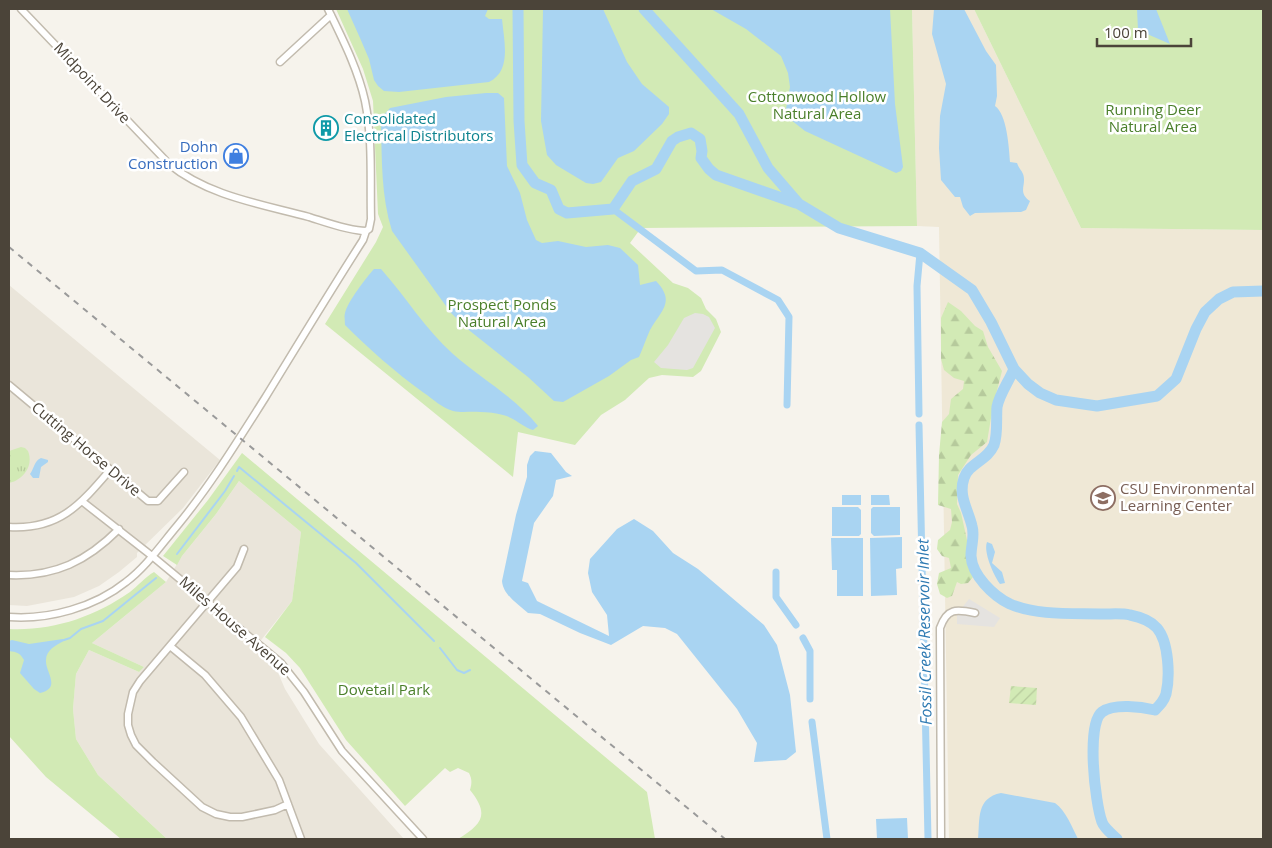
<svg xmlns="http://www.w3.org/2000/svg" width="1272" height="848" font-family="'Open Sans',sans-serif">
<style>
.residential{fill:#eae5da}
.education{fill:#efe8d6}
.grass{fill:url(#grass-tufts)}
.forest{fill:url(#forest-firs)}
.park{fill:#d2eab5}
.garden{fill:url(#garden-furrows)}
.parking{fill:#e5e3e0}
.water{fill:#a9d4f2}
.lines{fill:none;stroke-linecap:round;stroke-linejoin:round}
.stream{stroke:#a9d4f2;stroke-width:2}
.canal{stroke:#a9d4f2;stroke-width:7}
.river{stroke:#a9d4f2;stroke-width:11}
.minor-casing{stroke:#c2bbae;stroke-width:9}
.minor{stroke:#fff;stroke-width:6}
.rail{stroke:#9a9a9a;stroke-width:2;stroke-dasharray:6 6;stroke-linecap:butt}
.labels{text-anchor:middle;stroke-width:5;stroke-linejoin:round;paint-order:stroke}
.street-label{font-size:15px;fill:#4b4439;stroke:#fff}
.park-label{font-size:15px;fill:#4a7f2a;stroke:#fff}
.culture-label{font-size:15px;fill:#0d838f;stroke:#fff;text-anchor:start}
.shop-label{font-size:15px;fill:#366cbe;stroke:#fff;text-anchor:end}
.education-label{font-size:15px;fill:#785e54;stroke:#fff;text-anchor:start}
.water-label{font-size:16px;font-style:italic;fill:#2e7ab2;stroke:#fff}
</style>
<defs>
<pattern id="grass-tufts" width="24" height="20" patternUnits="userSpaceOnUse" patternTransform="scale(1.25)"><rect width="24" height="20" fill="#d2eab5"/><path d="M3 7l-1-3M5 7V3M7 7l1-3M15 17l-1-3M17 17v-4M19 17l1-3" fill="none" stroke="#b6ca9c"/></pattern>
<pattern id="forest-firs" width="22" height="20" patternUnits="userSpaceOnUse" patternTransform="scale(1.25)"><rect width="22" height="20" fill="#d2eab5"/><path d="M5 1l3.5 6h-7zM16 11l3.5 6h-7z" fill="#b6ca9c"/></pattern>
<pattern id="garden-furrows" width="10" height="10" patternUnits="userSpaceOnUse" patternTransform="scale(1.25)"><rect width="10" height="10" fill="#d2eab5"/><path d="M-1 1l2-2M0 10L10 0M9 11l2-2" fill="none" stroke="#b6ca9c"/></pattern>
</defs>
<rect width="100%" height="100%" fill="#f6f3ec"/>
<!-- residential -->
<path class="residential" d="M 9,285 L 220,460 L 183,508 L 137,553 L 137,557 L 119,572 L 99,586 L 74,597 L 27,606 L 9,605 Z
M 239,481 L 301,532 L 292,601 L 254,649 L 276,668 L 285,689 L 319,744 L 404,839 L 167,839 L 98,775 L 76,739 L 73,709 L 76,674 L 89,650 L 139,672 L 144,667 L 92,643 L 166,582 L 182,556 L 216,514 Z"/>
<!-- education -->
<path class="education" d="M 912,9 L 974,9 L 1081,228 L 1263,230 L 1263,839 L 949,839 L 939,227 L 917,226 Z"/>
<!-- grass -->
<path class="grass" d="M 21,447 L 25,448 L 28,451 C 34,466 23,480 9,483 L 9,451 Z"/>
<!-- forest -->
<path class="forest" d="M 948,302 L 961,311 L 975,326 L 983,331 L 988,347 L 1002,371 L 993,406 L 987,442 L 971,455 L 958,475 L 957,504 L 961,513 L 967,540 L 967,556 L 973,577 L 968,583 L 961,584 L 957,582 L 952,596 L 947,598 L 940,594 L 937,584 L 939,573 L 951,568 L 949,558 L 942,556 L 937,549 L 938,540 L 950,530 L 952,522 L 951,509 L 938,505 L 939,455 L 942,422 L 949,414 L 951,399 L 963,389 L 964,381 L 954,378 L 944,370 L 941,359 L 941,318 Z"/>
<!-- park -->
<path class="park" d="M 336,9 L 912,9 L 917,226 L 641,228 L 630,243 L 673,283 L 688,288 L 701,298 L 706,309 L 716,319 L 721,332 L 701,371 L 693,377 L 662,375 L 649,378 L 625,400 L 601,415 L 575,445 L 518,432 L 513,477 L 325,324 L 376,242 L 383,227 L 378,214 L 373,101 L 363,69 Z
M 974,9 L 1263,9 L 1263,230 L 1081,228 Z
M 242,453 L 647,792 L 655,839 L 458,839 C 482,824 490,815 470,790 C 472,783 472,779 469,773 L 458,768 L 450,772 L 445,768 L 405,806 L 346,740 L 300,668 L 286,653 L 265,637 L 292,601 L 301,532 L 239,481 L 216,514 L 182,556 L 177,565 L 163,556 L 208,500 Z
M 154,572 L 166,582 L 92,643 L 144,667 L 139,672 L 89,650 L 76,674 L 73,709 L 76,739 L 98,775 L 167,839 L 121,839 L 46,777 L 9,736 L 9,629 C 53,631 94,617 130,592 C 138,586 145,577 154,572 Z"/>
<!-- garden -->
<path class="garden" d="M 1011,686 L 1037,688 L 1036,705 L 1009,703 Z"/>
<!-- parking -->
<path class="parking" d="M 695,313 L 703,314 L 709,317 L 715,328 L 693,368 L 687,370 L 661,368 L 654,362 L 668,345 L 684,318 Z
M 969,599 L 1000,618 L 994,627 L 957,624 L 957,614 Z"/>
<!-- water -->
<path class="water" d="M 347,9 L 488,9 L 485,16 L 489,19 L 502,19 C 504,41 512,71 489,82 L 399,92 L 384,91 L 378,86 L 374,80 L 369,59 L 360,38 Z
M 543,9 L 603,9 L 627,62 L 642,84 L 669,107 L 669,114 L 662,124 L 634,151 L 618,158 L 601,182 L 593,184 L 586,183 L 556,165 L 547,155 L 541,121 Z
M 711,9 L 890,9 L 895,104 L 903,167 L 901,171 L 896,173 L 805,131 L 786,116 L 786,109 L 790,87 L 788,73 L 781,56 L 746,29 Z
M 934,9 L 964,9 L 986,51 L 996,65 L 997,96 L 995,106 C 1007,114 1009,148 1010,162 L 1017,163 C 1018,167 1022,171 1023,174 C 1027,185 1017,192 1030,201 L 1026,210 L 1021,212 L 975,213 L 970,216 L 963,207 L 960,197 L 955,197 L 941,180 L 939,148 L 940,116 L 946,84 L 932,34 Z
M 1137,9 L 1156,9 L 1170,44 L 1138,30 Z
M 486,93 L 498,93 L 504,98 L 507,166 L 520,193 L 527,220 L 536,240 L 542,243 L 558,241 L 586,247 L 608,245 L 620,248 L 638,265 L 640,285 L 656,281 C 676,302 661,310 650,330 C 646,339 643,348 639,357 L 631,360 L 609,376 L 563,402 L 554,401 L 528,377 L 470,331 L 451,313 L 392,231 C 381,196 382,160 381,125 L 382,117 L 390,108 L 446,97 Z
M 374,269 L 381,269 C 406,297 425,329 453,354 C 480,378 515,397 538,426 L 533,430 C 523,427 515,418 503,415 C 496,413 488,412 480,412 C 471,411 463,413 453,411 C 442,408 433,399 424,393 C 395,372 369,349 345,325 C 345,321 344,316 345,313 C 348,301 366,278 374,269 Z
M 535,451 L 551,453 L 566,472 L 572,476 L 556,480 L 553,496 L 534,523 L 522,581 L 528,583 L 537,601 L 609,636 L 607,615 L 592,592 L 588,573 L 590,559 L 617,529 L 634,519 L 653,531 L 673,553 L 698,569 L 764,625 L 777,645 L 790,695 L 796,752 L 786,760 L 754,762 L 757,743 L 737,709 L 677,634 L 665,628 L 643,626 L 611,645 L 580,633 L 540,614 L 528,613 C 518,604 503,595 502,581 L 516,515 L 527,477 L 527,465 L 530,456 Z
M 41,458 L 48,460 L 48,462 L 41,467 L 39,478 L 33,478 L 30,474 C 34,469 34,461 41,458 Z
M 842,495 L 861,495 L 861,505 L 842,505 Z
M 871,495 L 889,495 L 890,505 L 871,505 Z
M 832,507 L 858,507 L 861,510 L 861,534 L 859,536 L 832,536 Z
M 873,507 L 900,507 L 900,535 L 874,536 L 871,533 L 871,509 Z
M 902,537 L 902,568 L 896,569 L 897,595 L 871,596 L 870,538 Z
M 831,538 L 863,538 L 863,596 L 837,596 L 837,570 L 832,570 Z
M 987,542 L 992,544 L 995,552 L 992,563 L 1002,572 L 1005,583 L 1000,584 C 994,576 983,552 987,542 Z
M 63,639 L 64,641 C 56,645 46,650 46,660 C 45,672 62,688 40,693 L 34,689 L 20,673 L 24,660 C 20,653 17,652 9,651 L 9,641 L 12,640 L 29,644 Z
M 1001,793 L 1055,803 C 1066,811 1072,827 1078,839 L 978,839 C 980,819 976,798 1001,793 Z
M 907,818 L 908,839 L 877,839 L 876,819 Z"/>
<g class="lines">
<!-- stream -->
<path class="stream" d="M 237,471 L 239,467 L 356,563 L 434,641
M 177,554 L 225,491 L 234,476
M 64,640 L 70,638 L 81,629 L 103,621 L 156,578
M 440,648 L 457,670 L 464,673 L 470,670"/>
<!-- canal -->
<path class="canal" d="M 613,209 L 696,271 L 722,270 L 778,300 L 789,317 L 787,405
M 919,414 L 917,286 L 920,253
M 919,425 L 928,839
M 776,572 L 776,597 L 796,625
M 803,638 L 810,651 L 810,699
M 812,722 L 827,839"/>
<!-- river -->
<path class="river" d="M 518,9 L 519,121 L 522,165 L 535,183 L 551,190 L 559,209 L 567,213 L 613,209 L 632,181 L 656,169 L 672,141 L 678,137 L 691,133 L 700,139 L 702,151 L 701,158 L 709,169 L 716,175 L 796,203
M 644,9 L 739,114 L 768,168 L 799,204 L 839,228 L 920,253 L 972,290 L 991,322 L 1014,369 L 1028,384 L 1040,393 L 1056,400 L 1097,406 L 1157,396 L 1176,379 L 1196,329 L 1205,312 L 1219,299 L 1233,292 L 1263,291
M 1014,369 C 1009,381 999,395 997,407 C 996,419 998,434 994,445 C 987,461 969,463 964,478 C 958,496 968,509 972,526 C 975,536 971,545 971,556 C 972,575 993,596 1010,604 C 1039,616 1073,613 1104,614 C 1112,614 1122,613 1130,615 C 1140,617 1150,620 1157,628 C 1169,642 1170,677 1166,694 C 1164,701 1160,705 1155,710 C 1142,707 1114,703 1102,712 C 1086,724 1095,803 1102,822 C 1104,828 1112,834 1117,839"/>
<defs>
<path id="minor" d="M 21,9 L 169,164 C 208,196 261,204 309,217 C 325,222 349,231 366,231 L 369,229 L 371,219 C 370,180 373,140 365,101 C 358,69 342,38 328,9
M 280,62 L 331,15
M 9,385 L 148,501 L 158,501 L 184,472
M 83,502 L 152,556 L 281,663 L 304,692 L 342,751 L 423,839
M 9,527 C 59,530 80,505 110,470
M 244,549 L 237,567 L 140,681 L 133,692 L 128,714 L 128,725 L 131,735 L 136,745 L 153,762 L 202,807 L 216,814 L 230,817 L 242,817 L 275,810 L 288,804
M 9,575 C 55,577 87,561 119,529
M 9,617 C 49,620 95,607 126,582 C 146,567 161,545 177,526 C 210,486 237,442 265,398 C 297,346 329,293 363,240 L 366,231
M 170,646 L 205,675 L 241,717 L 279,780 L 301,839
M 941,839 L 940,628 C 947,608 956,609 975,613"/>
</defs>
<!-- minor casing -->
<use href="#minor" class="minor-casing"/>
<!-- minor -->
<use href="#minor" class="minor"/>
<!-- rail -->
<path class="rail" d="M 9,247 L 725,839"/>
</g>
<!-- icons -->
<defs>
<symbol id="building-ring" viewBox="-11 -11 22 22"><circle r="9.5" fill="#fff" stroke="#0f9aa8" stroke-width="1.5"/><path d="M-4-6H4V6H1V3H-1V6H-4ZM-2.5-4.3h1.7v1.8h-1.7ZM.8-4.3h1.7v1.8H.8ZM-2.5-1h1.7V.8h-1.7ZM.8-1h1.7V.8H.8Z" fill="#0f9aa8"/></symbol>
<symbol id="shop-ring" viewBox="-11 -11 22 22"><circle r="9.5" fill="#fff" stroke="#3f7fe0" stroke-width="1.5"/><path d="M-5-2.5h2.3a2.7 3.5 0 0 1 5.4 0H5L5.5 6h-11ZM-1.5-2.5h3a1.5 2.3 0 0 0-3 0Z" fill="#3f7fe0"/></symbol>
<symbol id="university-ring" viewBox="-11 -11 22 22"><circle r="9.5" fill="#fff" stroke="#8d6e63" stroke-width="1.5"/><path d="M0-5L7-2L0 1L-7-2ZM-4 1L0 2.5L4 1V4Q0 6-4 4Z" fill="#8d6e63"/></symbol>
</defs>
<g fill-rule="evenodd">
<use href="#building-ring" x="312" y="114" width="28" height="28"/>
<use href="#shop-ring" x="222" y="142" width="28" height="28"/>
<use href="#university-ring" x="1089" y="484" width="28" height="28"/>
</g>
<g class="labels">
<!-- street labels -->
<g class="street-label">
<text transform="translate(92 83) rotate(47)" y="5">Midpoint Drive</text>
<text transform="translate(86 449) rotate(40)" y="5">Cutting Horse Drive</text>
<text transform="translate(235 626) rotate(41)" y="5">Miles House Avenue</text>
</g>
<!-- park labels -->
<g class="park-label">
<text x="817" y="102">Cottonwood Hollow<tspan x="817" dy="17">Natural Area</tspan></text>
<text x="1153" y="115">Running Deer<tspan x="1153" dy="17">Natural Area</tspan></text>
<text x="502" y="310">Prospect Ponds<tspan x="502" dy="17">Natural Area</tspan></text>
<text x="384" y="695">Dovetail Park</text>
</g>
<!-- culture labels -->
<g class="culture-label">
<text x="344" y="124">Consolidated<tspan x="344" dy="17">Electrical Distributors</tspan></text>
</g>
<!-- shop labels -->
<g class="shop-label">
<text x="218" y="152">Dohn<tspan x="218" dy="17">Construction</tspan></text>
</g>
<!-- education labels -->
<g class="education-label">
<text x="1120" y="494">CSU Environmental<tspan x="1120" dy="17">Learning Center</tspan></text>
</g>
<!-- water labels -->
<g class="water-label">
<text transform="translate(924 632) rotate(-91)" y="6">Fossil Creek Reservoir Inlet</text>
</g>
</g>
<!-- border -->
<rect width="1272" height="848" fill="none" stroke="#4b4439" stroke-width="20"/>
<!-- scale -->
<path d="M1097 38v8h94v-8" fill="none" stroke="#4b4439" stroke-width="2.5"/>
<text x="1104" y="38" font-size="15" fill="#4b4439" stroke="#ffffff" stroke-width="4" paint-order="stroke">100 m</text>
</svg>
